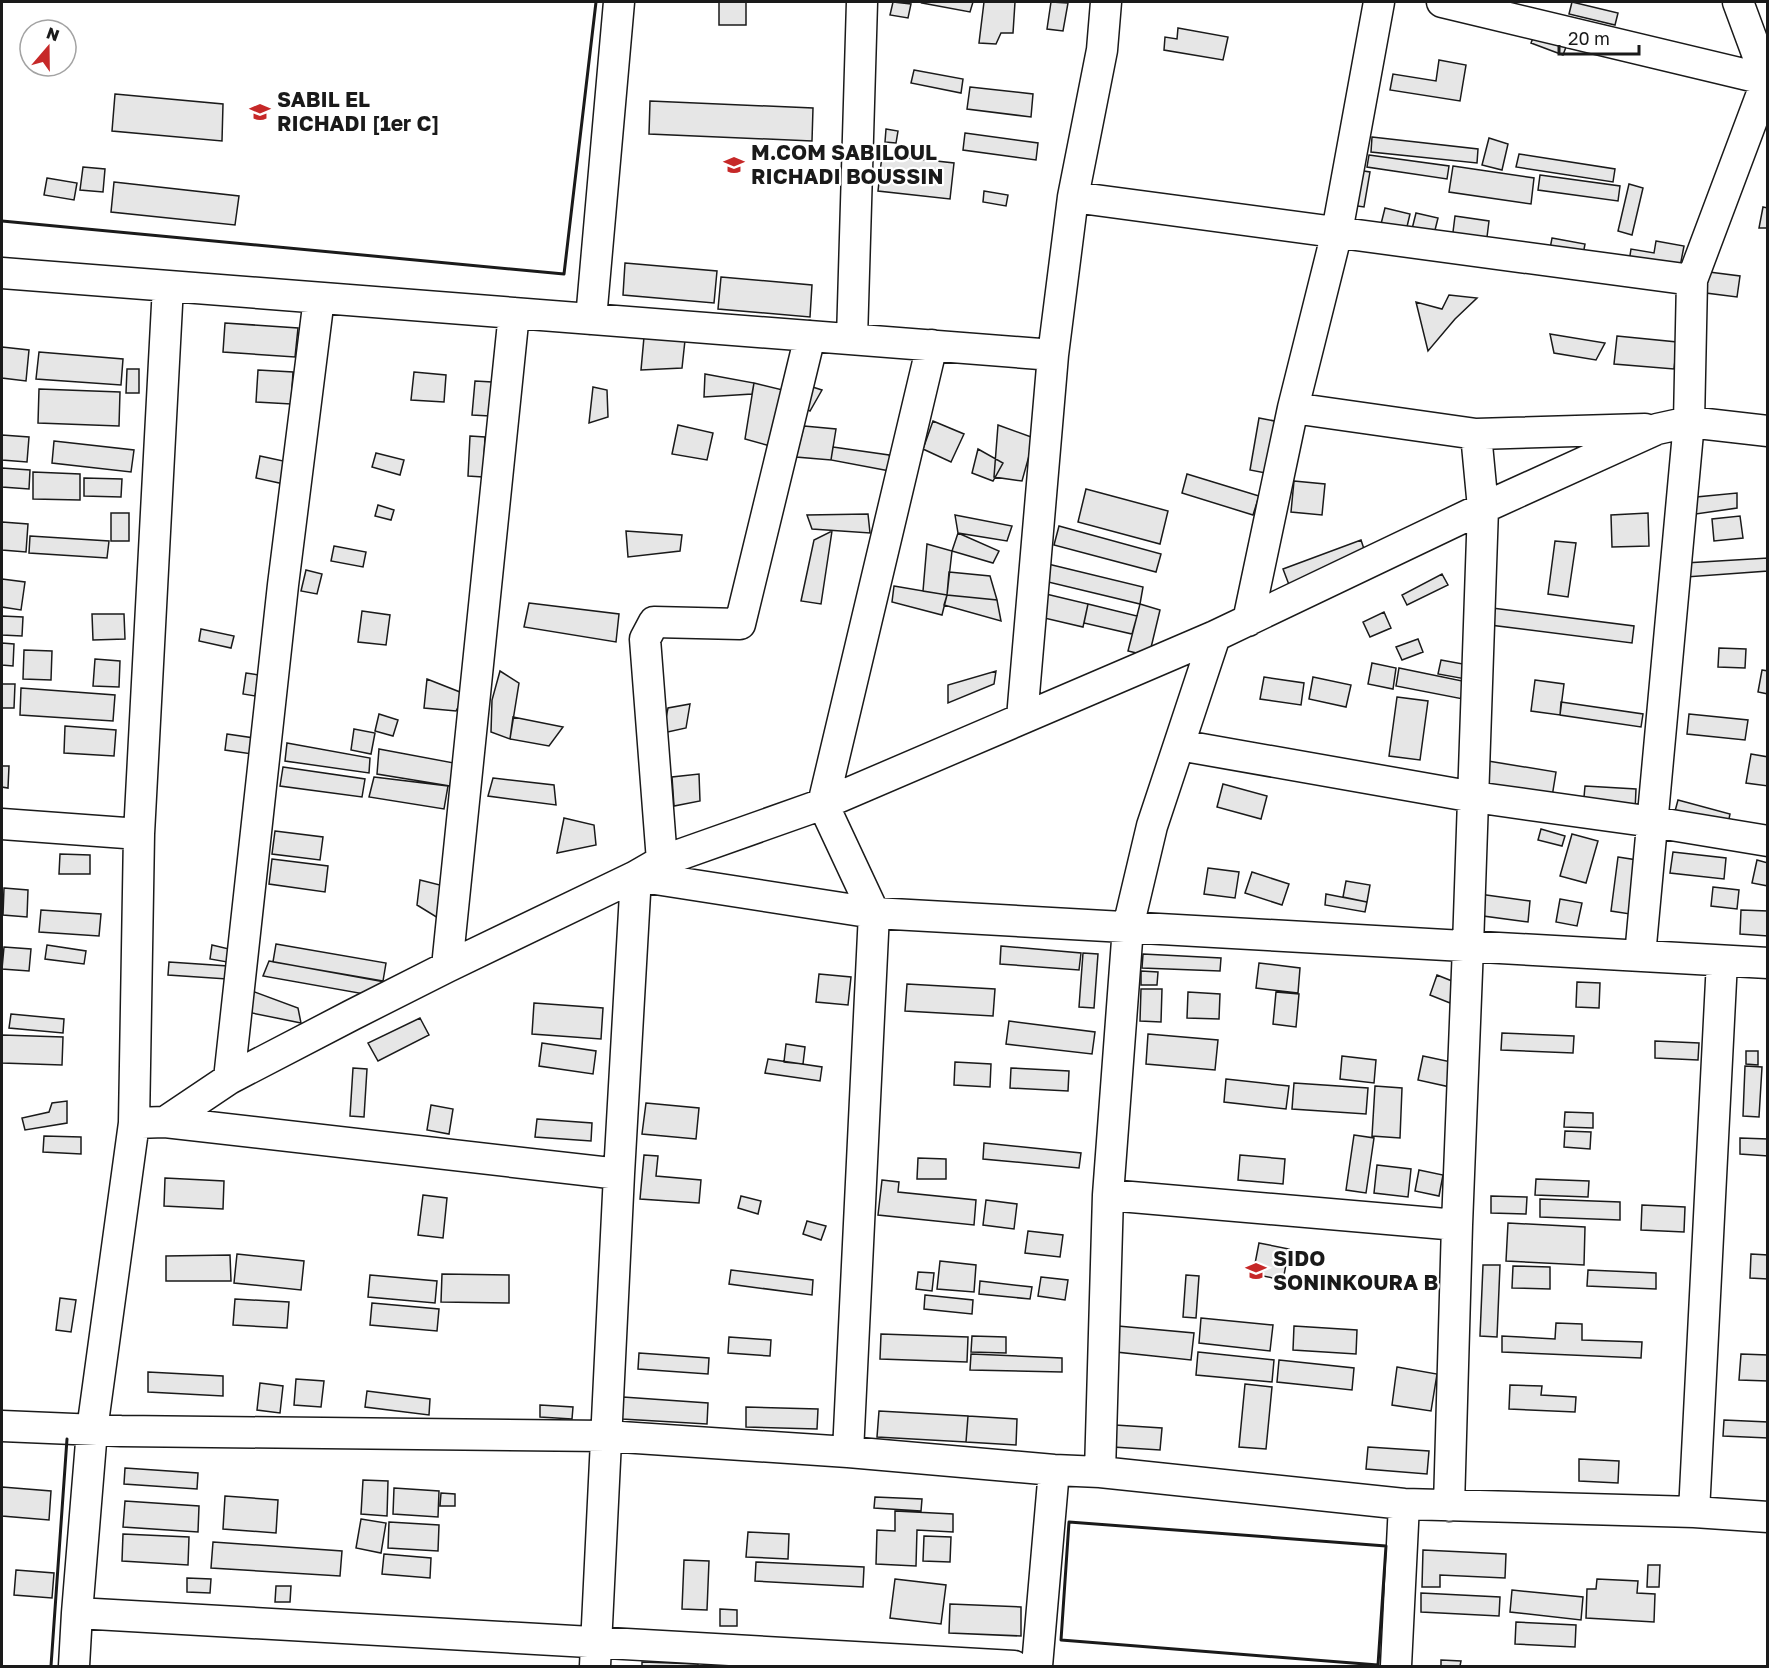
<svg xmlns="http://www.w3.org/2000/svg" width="1769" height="1668" viewBox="0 0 1769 1668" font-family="'Golos Text',sans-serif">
<rect width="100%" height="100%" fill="#fff"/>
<path fill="#e6e6e6" stroke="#1a1a1a" stroke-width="1.5" d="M719,2H746V25H719Z
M893,2L911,4L908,18L890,15Z
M923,2H973L970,12L922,3Z
M984,2H1015L1013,33H1001L996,44L979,43Z
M1051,2L1068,3L1063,31L1047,29Z
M1572,2L1618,13L1615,25L1569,14Z
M1178,28L1228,37L1223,60L1164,50L1165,37L1177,39Z
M1537,28L1569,39L1563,55L1531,43Z
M1439,60L1466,65L1460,101L1390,90L1393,74L1436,81Z
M914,70L963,79L961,93L911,83Z
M970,87L1033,94L1031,117L967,109Z
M115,94L223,104L222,141L112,131Z
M650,101L813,108L812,141L649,134Z
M886,129L898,131L896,143L885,142Z
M965,133L1038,143L1036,160L963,150Z
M1372,137L1478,149L1477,163L1371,152Z
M1489,138L1508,144L1502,170L1482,165Z
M1519,154L1615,169L1613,182L1516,167Z
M882,155L954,163L950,199L878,191Z
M1369,155L1449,166L1447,179L1367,167Z
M1453,166L1534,178L1531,204L1449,192Z
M83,167L105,169L103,192L80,190Z
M1357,170L1370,172L1364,207L1351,205Z
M1540,175L1620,186L1618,201L1538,190Z
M47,178L77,183L74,200L44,195Z
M114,182L239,196L235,225L111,212Z
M1629,184L1643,188L1632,235L1618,231Z
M984,191L1008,195L1006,206L983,202Z
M1763,207L1768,208V228H1759Z
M1385,208L1410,214L1405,235L1380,228Z
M1416,213L1438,218L1433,238L1411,233Z
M1455,216L1489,221L1486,245L1452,240Z
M1552,238L1585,244L1582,260L1549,254Z
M1656,241L1684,246L1679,272L1629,262L1631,249L1654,253Z
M625,263L717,271L714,303L623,295Z
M1709,272L1740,276L1737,297L1706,293Z
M721,277L812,285L810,317L718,309Z
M1449,295L1477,298L1455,319L1428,351L1416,302L1442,309Z
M225,323L298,328L295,357L223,352Z
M645,326L686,331L682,368L641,370Z
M1550,334L1605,343L1596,360L1554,353Z
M1617,336L1677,342L1674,369L1614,364Z
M2,347L29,350L26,381L2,378Z
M39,352L123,359L121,385L36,379Z
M127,369H139V393H126Z
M258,370L293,372L291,404L256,402Z
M414,372L446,375L444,402L411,400Z
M705,374L754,383L752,394L704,397Z
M475,381L492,382L490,416L472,415Z
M754,383L787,391L774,447L745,439Z
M803,384L822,390L810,411L800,406Z
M593,387L607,390L608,417L589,423Z
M39,389L120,392L119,426L38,423Z
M1259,418L1285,423L1276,475L1250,470Z
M933,421L964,434L951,462L923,449Z
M678,425L713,433L707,460L672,454Z
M998,425L1034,438L1022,481L994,477Z
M804,426L836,429L831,460L796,457Z
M2,435L29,437L27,462L2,460Z
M470,436L485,437L483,477L468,476Z
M54,441L134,450L131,472L52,463Z
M833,447L889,455L895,472L831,460Z
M978,449L1003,463L993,481L972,473Z
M376,453L404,460L400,475L372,467Z
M260,456L288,462L284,484L256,478Z
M2,468L30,470L29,489L2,487Z
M33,472L80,474V500L33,499Z
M1187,474L1259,496L1253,515L1182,493Z
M84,478L122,479L121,497L84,496Z
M1294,481L1325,484L1322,515L1291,512Z
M1086,489L1168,511L1160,544L1078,522Z
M1737,493V508L1689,515L1686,498Z
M378,505L394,510L391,520L375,516Z
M111,513H129V541H111Z
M1648,513L1649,546L1612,547L1611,515Z
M868,514L870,533L812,529L807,515Z
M955,515L1012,526L1007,541L958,533Z
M1740,516L1743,538L1714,541L1712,519Z
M2,522L28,524L26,552L2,550Z
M1059,526L1161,554L1156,572L1054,545Z
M626,531L682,535L680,551L628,557Z
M832,531L821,604L801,601L814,540Z
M958,533L999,551L993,563L952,551Z
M30,536L109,541L107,558L29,553Z
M1361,540L1368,561L1291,590L1283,569Z
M1555,541L1576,543L1568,597L1548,594Z
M927,544L952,551L947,595L923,591Z
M334,546L366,552L363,567L331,561Z
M1768,558V571L1686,577L1685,563Z
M1048,564L1143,587L1140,604L1044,581Z
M306,570L322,574L317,594L301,591Z
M949,572L990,576L997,600L947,595Z
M1442,574L1448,585L1407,605L1402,595Z
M2,579L25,582L21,610L2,607Z
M894,586L947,595L942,615L892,602Z
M1046,594L1088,604L1083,627L1040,617Z
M947,595L997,600L1001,621L944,605Z
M529,603L619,614L616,642L524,627Z
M1088,604L1137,616L1132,634L1084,623Z
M1140,604L1160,610L1149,656L1128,651Z
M1492,608L1634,626L1632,643L1490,625Z
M362,611L390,615L386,645L358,642Z
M1384,612L1391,628L1370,637L1363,622Z
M92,614H124L125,639L93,640Z
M2,616L23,617L22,636L2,635Z
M201,629L234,636L231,648L199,641Z
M1418,639L1423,652L1402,660L1396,647Z
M2,643L14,644L13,666L2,665Z
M1719,648L1746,649L1745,668L1718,667Z
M24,650L52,651L51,680L23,679Z
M95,659L120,661L119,687L93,686Z
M1441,660L1474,666L1471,680L1438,674Z
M1372,663L1396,668L1393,689L1368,684Z
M1399,668L1472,683L1468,700L1396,686Z
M1762,670L1768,671V694L1758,692Z
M500,671L519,683L510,739L491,732L492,700Z
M996,671L994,684L948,703V685Z
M246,673L259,675L255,696L243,694Z
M1264,677L1304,683L1301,705L1260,699Z
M1313,677L1351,685L1346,707L1309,699Z
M427,679L465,694L456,711L424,708Z
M1535,680L1564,684L1560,715L1531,711Z
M2,684H15L14,708H2Z
M21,688L115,695L113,721L20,715Z
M1397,697L1428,701L1420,760L1389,756Z
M1561,702L1643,714L1641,727L1560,715Z
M690,704L686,728L663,733L668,708Z
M379,714L398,720L393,736L375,731Z
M1689,714L1748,720L1745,740L1687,734Z
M513,717L563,727L549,746L510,739Z
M65,726L116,730L114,756L64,753Z
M354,729L375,733L371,754L351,750Z
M227,734L254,738L252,754L225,750Z
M287,743L370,758L369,773L285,761Z
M379,749L454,763L450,786L377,774Z
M1751,754L1768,757V786L1746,783Z
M1488,761L1556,772L1551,803L1483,793Z
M2,766H9L8,788L2,787Z
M283,767L365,779L362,797L280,786Z
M699,774L700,801L674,806L672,777Z
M374,777L448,786L444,809L369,797Z
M493,778L554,785L556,805L488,796Z
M1223,784L1267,796L1261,819L1217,807Z
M1585,786L1636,789L1635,811L1583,808Z
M1678,800L1730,814L1727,829L1674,815Z
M564,818L594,825L596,845L557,853Z
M1541,829L1565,836L1562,846L1538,840Z
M275,831L323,837L320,860L272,854Z
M1572,834L1598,841L1586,883L1560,876Z
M1673,852L1726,858L1724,879L1670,873Z
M60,854L90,855V874H59Z
M1618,857L1637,860L1630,914L1611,911Z
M272,859L328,866L325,892L269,884Z
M1757,860L1768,863V886L1752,883Z
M1208,868L1239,872L1235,898L1204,894Z
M1252,872L1289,884L1282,905L1245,893Z
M420,880L440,885L438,918L417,905Z
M1346,881L1370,885L1367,902L1343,897Z
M1713,887L1739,890L1737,909L1711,906Z
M4,888L28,890L27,917L3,915Z
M1326,894L1367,902L1365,912L1325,905Z
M1479,894L1530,901L1528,922L1476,915Z
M1560,899L1582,903L1577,926L1556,922Z
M41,910L101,914L99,936L39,932Z
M1741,910L1768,911V936L1740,934Z
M276,944L386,963L383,981L273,962Z
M47,945L86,951L84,964L45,959Z
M212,945L229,949L227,962L210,959Z
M1001,946L1081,953L1079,970L1000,964Z
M4,947L31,949L29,971L2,969Z
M1083,953L1098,954L1094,1008L1079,1007Z
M1143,954L1221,958L1220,971L1142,968Z
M269,961L385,982L381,997L263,976Z
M169,962L228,966L227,979L168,975Z
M1259,963L1300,968L1298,993L1256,988Z
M1141,971L1158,972L1157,985H1141Z
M819,974L851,977L848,1005L816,1002Z
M1437,975L1457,983L1450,1003L1430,995Z
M1577,982L1600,983L1599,1008L1576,1007Z
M907,984L995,989L993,1016L905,1011Z
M1141,989H1162L1161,1022L1140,1021Z
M252,991L298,1008L301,1023L252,1013Z
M1188,992L1220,994L1219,1019L1187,1018Z
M1276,992L1299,994L1296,1027L1273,1024Z
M534,1003L603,1008L601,1039L532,1034Z
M11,1014L64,1019L63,1033L9,1028Z
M420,1018L429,1035L378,1061L368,1043Z
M1009,1021L1095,1032L1092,1054L1006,1044Z
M1502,1033L1574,1036L1573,1053L1501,1050Z
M1148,1034L1218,1040L1215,1070L1146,1064Z
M2,1035L63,1037L62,1065L2,1063Z
M1655,1041L1699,1043L1698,1060L1655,1058Z
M542,1043L596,1051L593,1074L539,1066Z
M786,1044L805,1047L803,1064L784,1062Z
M1746,1051H1758V1065L1746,1064Z
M1342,1056L1376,1060L1374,1083L1340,1079Z
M1423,1056L1456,1063L1450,1087L1418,1080Z
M768,1059L822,1067L820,1081L765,1073Z
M955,1062L991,1064L990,1087L954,1085Z
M1745,1066L1762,1067L1759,1117L1743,1116Z
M353,1068L367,1069L364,1117L350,1116Z
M1011,1068L1069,1071L1068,1091L1010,1088Z
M1226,1079L1289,1086L1286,1109L1224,1102Z
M1294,1083L1368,1088L1366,1114L1292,1109Z
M1375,1086L1402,1088L1400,1138L1372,1136Z
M67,1101V1123L25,1130L22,1118L49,1112L52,1103Z
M646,1103L699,1108L696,1139L642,1134Z
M431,1105L453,1109L449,1134L427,1130Z
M1565,1112L1593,1113V1128L1564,1127Z
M537,1119L592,1123L591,1141L535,1137Z
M1565,1131L1591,1132L1590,1149L1564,1147Z
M1354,1135L1374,1138L1366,1193L1346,1190Z
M44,1136L81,1137V1154L43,1152Z
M1740,1138L1768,1139V1156L1740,1154Z
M984,1143L1081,1153L1079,1168L983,1159Z
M644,1155L658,1156L656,1176L701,1180L699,1203L640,1199Z
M1240,1155L1285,1159L1283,1184L1238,1180Z
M918,1158L946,1159V1179H917Z
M1377,1165L1411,1169L1408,1197L1374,1193Z
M1419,1170L1443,1175L1439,1196L1415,1191Z
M165,1178L224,1181L223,1209L164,1206Z
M1536,1179L1589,1181L1588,1197L1535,1195Z
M882,1180L899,1182L898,1192L976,1200L974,1225L878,1215Z
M423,1195L447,1198L443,1238L418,1235Z
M741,1196L761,1201L758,1214L738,1208Z
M1491,1196L1527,1197L1526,1214L1491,1213Z
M1540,1199L1620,1202V1220L1540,1217Z
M986,1200L1017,1204L1014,1229L983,1225Z
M1642,1205L1685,1207L1684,1232L1641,1230Z
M807,1221L826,1226L821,1240L803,1234Z
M1508,1223L1585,1227L1584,1265L1506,1261Z
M1028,1231L1063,1235L1060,1257L1025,1253Z
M1259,1243L1289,1249L1283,1280L1253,1274Z
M237,1254L304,1261L301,1290L234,1283Z
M1751,1254L1768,1255V1279L1750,1278Z
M230,1255L231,1281H166V1256Z
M940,1261L976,1265L974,1292L937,1289Z
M1483,1265H1500L1497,1337L1480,1336Z
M1513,1266L1550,1267V1289L1512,1288Z
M731,1270L813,1280L812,1295L729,1284Z
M1588,1270L1656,1273V1289L1587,1286Z
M918,1272L934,1273L932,1291L916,1289Z
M442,1274L509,1275V1303L441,1302Z
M370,1275L437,1281L435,1303L368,1297Z
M1186,1275L1199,1276L1196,1318L1183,1317Z
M1041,1277L1068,1280L1065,1300L1038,1296Z
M980,1281L1032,1287L1030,1299L979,1294Z
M925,1295L973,1300L972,1314L924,1309Z
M60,1298L76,1300L71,1332L56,1330Z
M235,1299L289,1302L287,1328L233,1325Z
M372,1303L439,1309L437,1331L370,1325Z
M1201,1318L1273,1325L1270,1351L1199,1343Z
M1556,1323L1582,1324V1340L1642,1342L1641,1358L1502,1352V1336L1555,1339Z
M1118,1326L1194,1333L1191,1360L1116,1352Z
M1294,1326L1357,1330L1356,1354L1293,1350Z
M881,1334L968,1337L967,1362L880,1359Z
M972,1336L1006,1337V1353L971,1352Z
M729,1337L771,1340L770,1356L728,1353Z
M1198,1352L1274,1360L1272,1382L1196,1375Z
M639,1353L709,1358L708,1374L638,1369Z
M971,1354L1062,1358V1372L970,1370Z
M1741,1354L1768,1355V1381L1739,1380Z
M1279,1360L1354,1368L1352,1390L1277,1382Z
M1397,1367L1437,1374L1431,1411L1392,1405Z
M148,1372L223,1376V1396L148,1392Z
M296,1379L324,1381L321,1407L294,1405Z
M260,1383L283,1386L280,1413L257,1410Z
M1245,1384L1272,1387L1266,1449L1239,1447Z
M1510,1385L1542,1386L1541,1395L1576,1397L1575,1412L1509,1409Z
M367,1391L430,1399L429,1415L365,1407Z
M623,1397L708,1403L707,1424L622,1419Z
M540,1405L573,1407L572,1419L540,1417Z
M746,1407L818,1409L817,1429L746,1427Z
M879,1411L968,1416L966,1442L877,1437Z
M968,1416L1017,1419L1016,1445L966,1442Z
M1724,1420L1768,1422V1438L1723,1436Z
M1115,1425L1162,1428L1160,1450L1113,1447Z
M1368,1447L1429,1451L1427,1474L1366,1469Z
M1579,1459L1619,1461L1618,1483L1579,1481Z
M125,1468L198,1473L197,1489L124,1484Z
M363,1480L388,1481L387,1516L361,1514Z
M2,1487L51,1491L49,1520L2,1516Z
M394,1488L439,1491L438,1517L393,1514Z
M441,1493L455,1494V1506H440Z
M225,1496L278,1500L276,1533L223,1529Z
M875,1497L922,1499L921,1511L874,1508Z
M125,1501L199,1506L198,1532L123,1527Z
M895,1511L953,1514V1532L917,1530L916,1566L876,1564L877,1530L895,1531Z
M361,1519L386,1523L381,1553L356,1548Z
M389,1522L439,1525L438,1551L388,1548Z
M748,1532L789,1534L788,1559L746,1557Z
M123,1534L189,1537L188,1565L122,1561Z
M924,1536L951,1537L950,1562L923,1561Z
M213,1542L342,1551L340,1576L211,1568Z
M1423,1550L1506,1554L1505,1578L1440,1575V1587H1422Z
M384,1554L431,1558L430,1578L382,1574Z
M684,1560L709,1561L707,1610L682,1609Z
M756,1562L864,1567L863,1587L755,1581Z
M1648,1565H1660L1659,1587H1647Z
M16,1570L54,1573L52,1598L14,1595Z
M187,1578L211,1579L210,1593L187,1592Z
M895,1579L946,1585L941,1624L890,1618Z
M1597,1579L1638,1581L1637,1593L1655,1594L1654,1622L1586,1618L1587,1589H1596Z
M276,1586H291L290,1602H275Z
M1512,1590L1583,1597L1581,1620L1510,1612Z
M1421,1593L1500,1597L1499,1616L1421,1612Z
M950,1604L1021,1607V1636L949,1633Z
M720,1609L737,1610V1626H720Z
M1516,1622L1576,1625L1575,1647L1515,1644Z
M1441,1660L1461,1661L1460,1666H1441Z
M642,1662L698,1664V1666H642Z"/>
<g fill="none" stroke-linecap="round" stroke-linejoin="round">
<g stroke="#1a1a1a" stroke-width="33">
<path id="minor" d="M1442,2L1768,80
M1738,2L1768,83
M1073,197L1692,280
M2,273L1053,355
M591,319L619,2
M852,339L862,2
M1293,408L1476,434L1645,429
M1248,621L1293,408L1337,232L1379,2
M1022,718L1053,355L1073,197L1102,50L1106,2
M1179,745L1474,797L1653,822L1768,841
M2,824L139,834
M662,861L645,639L654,622L740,624L810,336
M1640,956L1689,422L1692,280L1767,80
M447,967L514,313
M229,1079L283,585L319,298
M165,1122L619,1174
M134,1123L165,1122L229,1079L352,1015L447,967L636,876L662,861L823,804L1215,636L1483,508L1657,429L1689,422L1768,431
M1108,1195L1457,1225
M2,1426L121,1431L606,1436L848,1452L1054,1470L1100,1472L1404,1504L1694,1512L1768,1517
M848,1452L874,913L823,804L932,345
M1100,1472L1108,1195L1128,927L1152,826L1215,636
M1449,1506L1457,1225L1468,946L1483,508L1476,434
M1694,1512L1722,961
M77,1613L1014,1666
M74,1666L77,1613L92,1430L134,1123L139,834L168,286
M595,1666L619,1174L636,876L874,913L1768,963
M1037,1666L1054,1470
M1396,1666L1404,1504"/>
</g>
<use href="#minor" stroke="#fff" stroke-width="30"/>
<path stroke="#1a1a1a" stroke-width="3" d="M2,221L564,274L596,2
M1069,1522L1386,1546L1378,1665L1061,1640Z
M51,1666L67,1439"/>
</g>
<defs>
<g id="school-bare" transform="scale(1.62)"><path d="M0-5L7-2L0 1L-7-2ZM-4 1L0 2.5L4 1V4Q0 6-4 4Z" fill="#c62828" stroke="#fff" stroke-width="2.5" paint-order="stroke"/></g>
</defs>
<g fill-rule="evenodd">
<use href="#school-bare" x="260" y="112"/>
<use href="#school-bare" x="734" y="165"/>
<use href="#school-bare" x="1256" y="1271"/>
</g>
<g text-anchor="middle" stroke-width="4.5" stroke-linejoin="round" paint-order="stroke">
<g font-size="21" font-weight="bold" fill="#1a1a1a" stroke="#fff" text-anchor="start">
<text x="277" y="107">SABIL EL<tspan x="277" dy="24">RICHADI [1er C]</tspan></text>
<text x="751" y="160">M.COM SABILOUL<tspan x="751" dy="24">RICHADI BOUSSIN</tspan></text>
<text x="1273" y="1266">SIDO<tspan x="1273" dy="24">SONINKOURA B</tspan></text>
</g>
</g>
<rect width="1769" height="1668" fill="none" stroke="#1a1a1a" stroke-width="6"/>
<g transform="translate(48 48) rotate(20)"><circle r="28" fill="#ffffff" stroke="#a3a3a3" stroke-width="1.5"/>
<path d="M0-4.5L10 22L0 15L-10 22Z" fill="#c62828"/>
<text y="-9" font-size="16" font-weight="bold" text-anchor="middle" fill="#1a1a1a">N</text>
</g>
<path d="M1559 45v9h80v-9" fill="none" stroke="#1a1a1a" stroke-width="3"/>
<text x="1568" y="45" font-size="18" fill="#1a1a1a" stroke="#ffffff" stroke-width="4.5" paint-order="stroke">20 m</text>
</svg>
